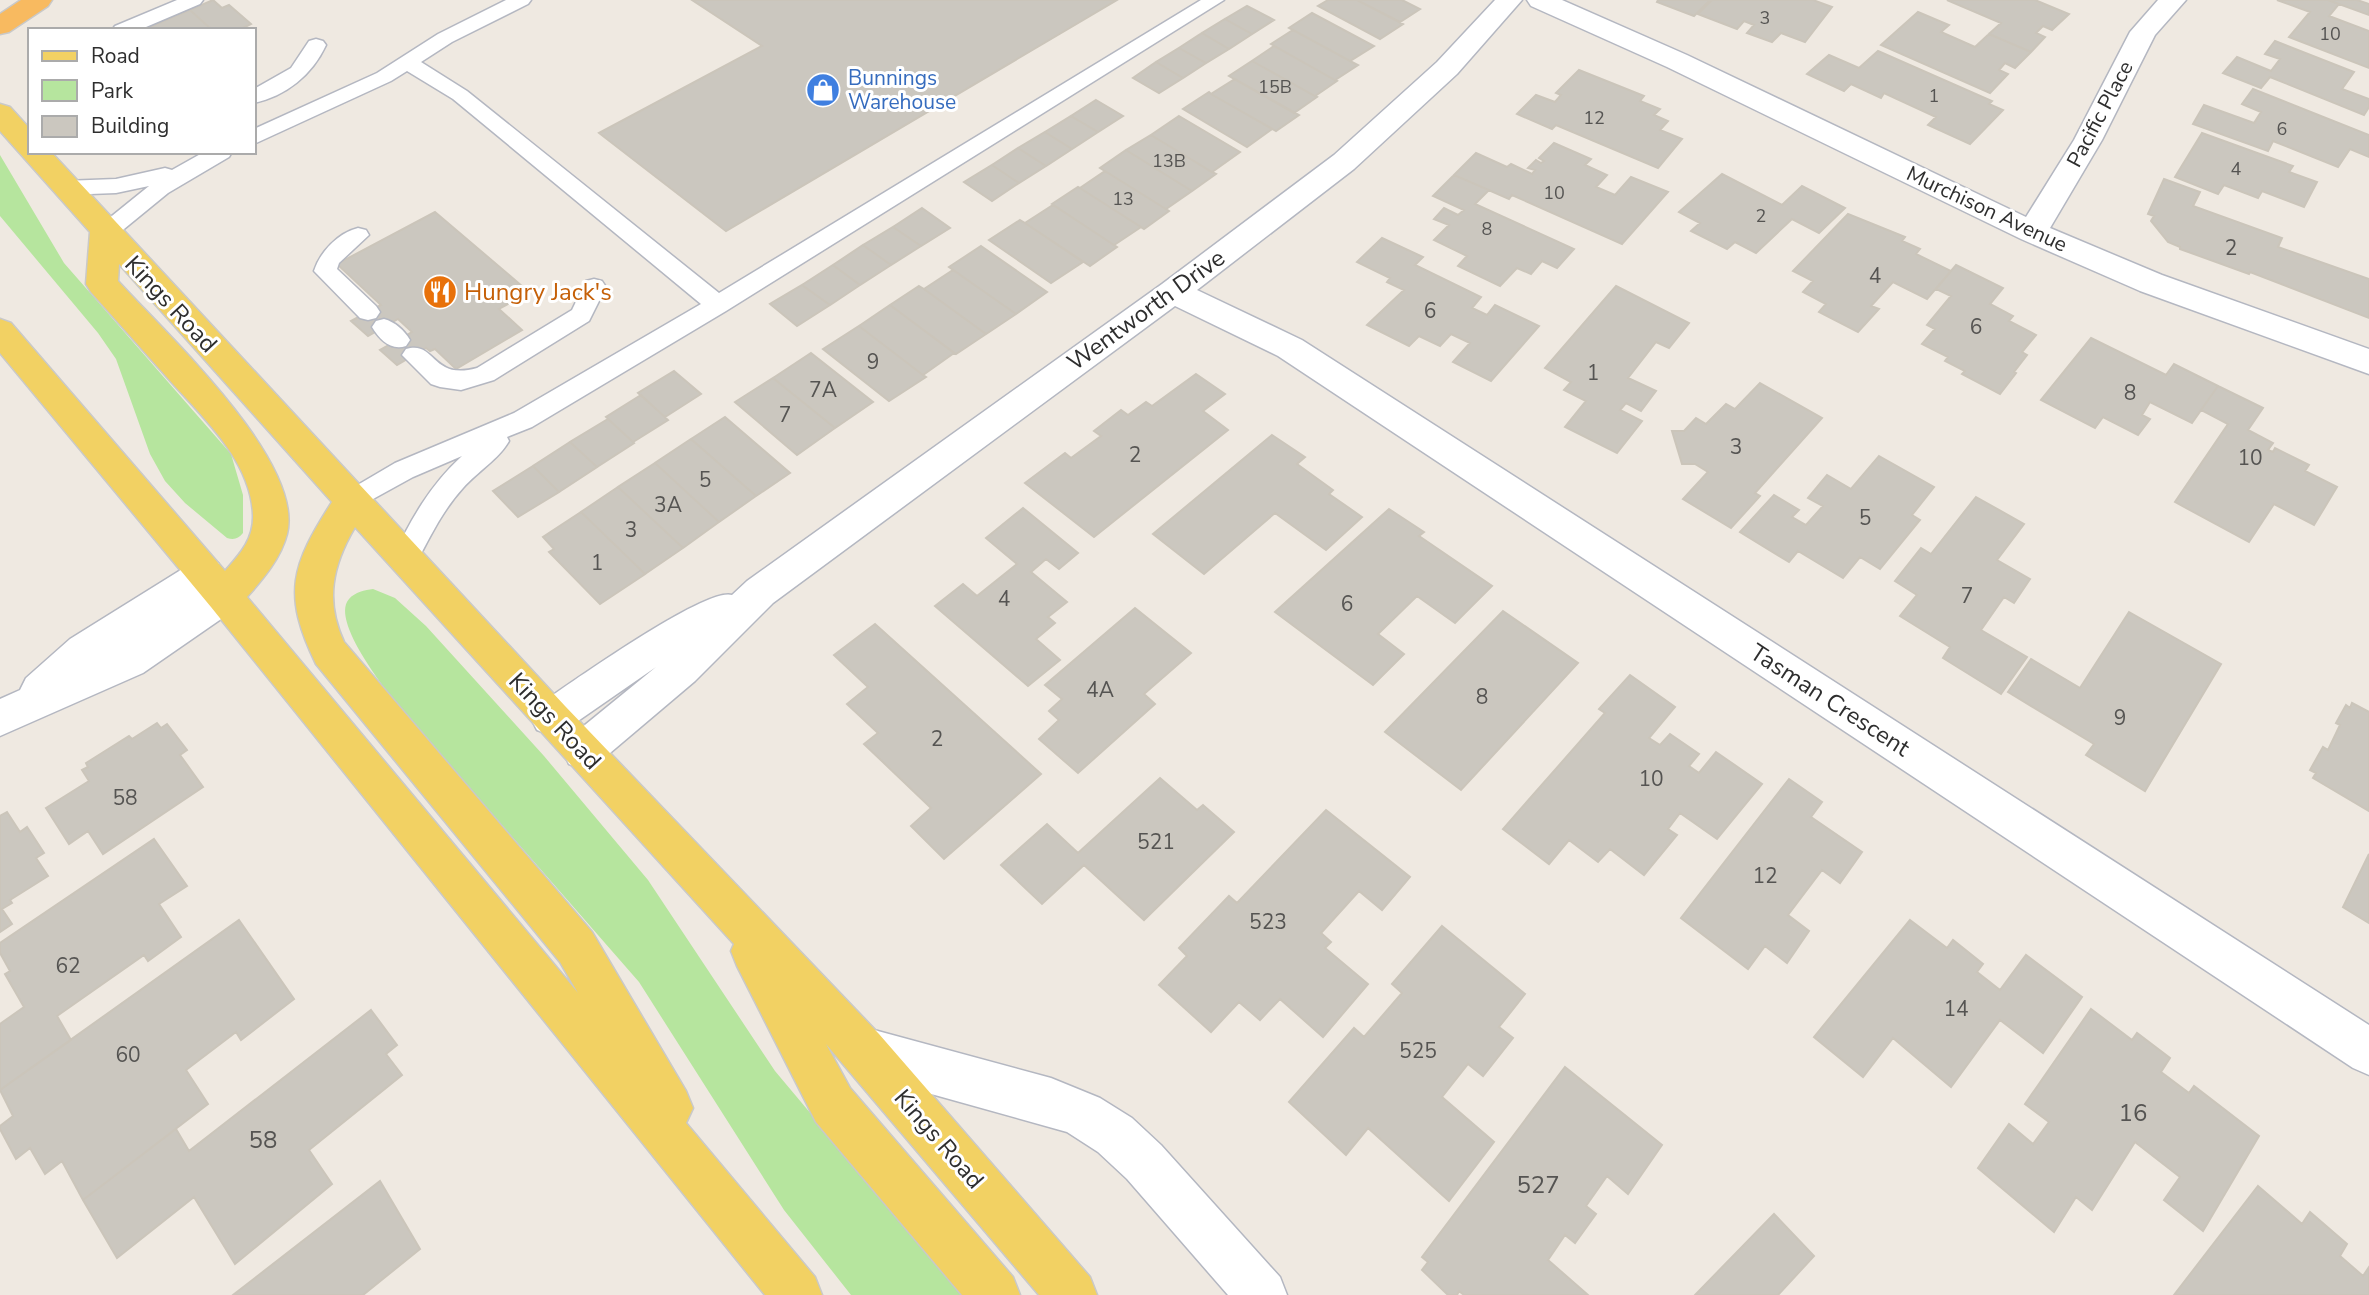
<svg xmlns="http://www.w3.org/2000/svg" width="2369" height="1295" viewBox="0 0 2369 1295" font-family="'Nunito Sans',sans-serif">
<rect width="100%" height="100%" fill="#efe9e1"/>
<path fill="#b6e59e" d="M0,155L64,263L231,454L243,495V533C238,539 234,540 227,538L185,503L165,481L150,454L116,359L98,333L0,216Z
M373,589L395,598L426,626L544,756L648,880L775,1071L963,1295H851L784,1210L639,982L399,707C385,689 330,620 349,599C355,592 365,590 373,589Z"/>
<path fill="#cbc7bf" stroke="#cbc5ba" stroke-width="2" d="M213,0L222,8L229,5L251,24L239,30H212L190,10Z
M692,0H1117L726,231L599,133L762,46Z
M1328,0H1357L1403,24L1380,39L1318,6Z
M1357,0H1402L1420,9L1400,22Z
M1658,0H1710L1694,16L1657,2Z
M1712,0H1813L1832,7L1805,42L1781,33L1772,42L1747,33L1754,25L1744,21L1737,29L1698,14Z
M1947,0H2035L2069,14L2052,30L2043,26L2036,33L2045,37L2031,52L1989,34L2001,23Z
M2277,0H2328L2339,4L2329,16L2369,31V68L2289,37L2310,12Z
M2328,0H2357L2369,4V15Z
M1247,6L1274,20L1252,34L1225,19Z
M190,10L212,30H147V28Z
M1918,12L1949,25L1941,32L1975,47L1989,34L2031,52L2015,68L2005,63L1999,70L2008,74L1990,93L1881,45Z
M1312,13L1374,46L1350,61L1289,28Z
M1225,19L1252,34L1229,49L1202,33Z
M1293,30L1350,61L1358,65L1335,80L1271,44Z
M1202,33L1229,49L1206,63L1179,48Z
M2275,41L2354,72L2342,89L2369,99V107L2364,115L2270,77L2261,88L2223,73L2237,57L2271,71L2280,59L2265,54Z
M1274,46L1335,80L1337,81L1315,96L1252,61Z
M1179,48L1206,63L1183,78L1156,62Z
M1878,51L1992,101L1989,104L2003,110L1970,144L1928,125L1936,117L1884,93L1881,98L1851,84L1844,91L1807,74L1829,55L1859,68Z
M1252,61L1315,96L1317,97L1294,113L1229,76Z
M1156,62L1183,78L1159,93L1133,78Z
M1579,70L1644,96L1640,101L1660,109L1654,115L1668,121L1660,130L1682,139L1658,168L1556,125L1552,129L1517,114L1536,95L1555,102L1561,95L1556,93Z
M1235,79L1292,111L1299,115L1276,131L1211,94Z
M2253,89L2369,135V157L2350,149L2338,167L2273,141L2268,151L2193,124L2204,105L2254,123L2261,112L2242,104Z
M1209,92L1211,94L1272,129L1247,147L1183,109Z
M1096,100L1123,116L1098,132L1071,116Z
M1071,116L1098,132L1072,149L1045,132Z
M1179,116L1240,152L1212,172L1151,135Z
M1045,132L1072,149L1046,166L1018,148Z
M2202,133L2293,166L2289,172L2317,182L2304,207L2262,191L2258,198L2224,185L2218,194L2175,177Z
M1151,135L1212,172L1216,174L1192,191L1126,150Z
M1554,143L1591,159L1585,165L1607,175L1596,187L1615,195L1631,177L1668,192L1622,244L1512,195L1509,199L1454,175L1476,153L1507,167L1511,164L1532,174L1535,170L1528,168L1536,160L1541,163L1544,161L1539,158Z
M1018,148L1046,166L1019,183L992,165Z
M1126,150L1192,191L1166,209L1100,168Z
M992,165L1019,183L992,201L964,182Z
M1105,171L1166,209L1169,211L1144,229L1080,188Z
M1722,174L1782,205L1802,186L1845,208L1819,233L1792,219L1756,253L1735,242L1727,249L1691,231L1700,223L1679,212Z
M1454,175L1489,190L1475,204L1574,249L1557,268L1542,261L1531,274L1517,268L1500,286L1458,266L1467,256L1434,240L1449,225L1434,219L1444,208L1458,215L1464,210L1433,196Z
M2164,179L2200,192L2193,206L2282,238L2278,247L2369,279V318L2250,272L2249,274L2180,249V247L2168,242L2151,221L2154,216L2148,214Z
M1078,187L1080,188L1141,227L1114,245L1052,204Z
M1053,205L1114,245L1117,247L1090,266L1025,223Z
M922,208L950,228L921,246L893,227Z
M435,212L522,286L502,298L508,304L499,309L522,330L456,369L435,349L430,351L426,348L397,365L380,350L412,332L398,319L368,336L351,321L381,305L337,264Z
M1848,214L1905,237L1902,241L1920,249L1916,254L1951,271L1927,299L1893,282L1871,306L1879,309L1858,332L1819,312L1826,304L1803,292L1813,281L1793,271Z
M1020,220L1025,223L1083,262L1051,283L989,240Z
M893,227L921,246L891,265L863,245Z
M1382,238L1423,257L1415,265L1481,297L1472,308L1487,315L1495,305L1539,326L1491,381L1453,362L1470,343L1451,334L1440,346L1419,336L1409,346L1367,325L1404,290L1387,282L1390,278L1357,262Z
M863,245L891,265L860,285L833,265Z
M981,246L1047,292L1016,314L949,267Z
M833,265L860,285L830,305L802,285Z
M1956,265L2003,288L1990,304L2013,316L2009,321L2036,335L2022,352L2027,355L2014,372L2016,373L2000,394L1962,374L1965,371L1945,361L1948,357L1922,344L1935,329L1927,325L1951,296L1936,289Z
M953,270L1016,314L986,334L924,289Z
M802,285L830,305L797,326L770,304Z
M919,286L924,289L986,334L956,354L890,305Z
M1616,286L1689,323L1669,348L1656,342L1628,378L1656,391L1641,411L1626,403L1620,410L1642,421L1617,453L1565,427L1586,401L1564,390L1571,382L1545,368Z
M890,305L954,353L923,375L859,326Z
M859,326L923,375L926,377L889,401L823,349Z
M2091,338L2166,375L2174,364L2218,386L2192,423L2150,402L2142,415L2150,419L2138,435L2103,417L2095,428L2041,400Z
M811,353L873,402L835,428L773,378Z
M674,371L701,394L665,417L638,393Z
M1196,374L1225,394L1203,411L1228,430L1094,537L1025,483L1065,453L1071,458L1101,436L1094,431L1121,410L1128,415L1146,402L1152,406Z
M773,378L835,428L797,455L735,402Z
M1760,383L1822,418L1755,493L1760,496L1731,528L1683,499L1708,472L1695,464H1682L1672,431H1684L1696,418L1706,424L1726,404L1735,409Z
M2218,386L2263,408L2248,430L2273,443L2268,450L2273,452L2275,448L2309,465L2305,471L2337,487L2314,525L2274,504L2249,542L2175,502L2228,424L2201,410Z
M641,395L668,420L633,442L606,417Z
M725,417L790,473L756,496L691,439Z
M608,419L634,443L597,467L570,442Z
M1272,435L1305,457L1297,464L1333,490L1329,494L1362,517L1326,550L1275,513L1204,574L1153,534Z
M691,439L756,496L719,522L655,463Z
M570,442L597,467L559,492L533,466Z
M1879,456L1934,487L1912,515L1920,520L1880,569L1860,557L1843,578L1798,551L1789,562L1740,532L1774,495L1799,510L1792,517L1806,525L1823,506L1808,498L1827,475L1851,489Z
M655,463L719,522L683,548L618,487Z
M533,466L559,492L518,517L493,491Z
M618,487L683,548L645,574L581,512Z
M1976,497L2024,524L1997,560L2030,579L2014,603L2004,597L1981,630L2027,657L2001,694L1943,658L1950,647L1900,616L1917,595L1895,581L1921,548L1931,554Z
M1023,508L1078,553L1059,569L1046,559L1031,572L1067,602L1048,617L1055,623L1036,639L1060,660L1028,686L935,606L963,584L977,596L1017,564L986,538Z
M1389,509L1424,532L1419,536L1492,586L1455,623L1417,596L1378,634L1404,654L1373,685L1275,612Z
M581,512L645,574L600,604L549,552L554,549L543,537Z
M1135,608L1191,653L1144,694L1155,704L1078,773L1039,739L1059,720L1049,711L1062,699L1045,685Z
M1503,611L1578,663L1461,790L1385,732Z
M2129,612L2221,664L2145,791L2086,755L2094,744L2008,692L2031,659L2080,688Z
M875,624L1041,774L944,859L911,826L931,808L864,744L878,733L847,704L868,687L834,655Z
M1630,675L1675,707L1649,738L1660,745L1670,734L1699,754L1689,766L1699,773L1716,752L1762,784L1717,839L1680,813L1668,829L1677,835L1644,875L1610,849L1598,862L1569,840L1549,864L1503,829L1605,713L1599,709Z
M2352,703L2369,712V811L2313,778L2316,773L2310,770L2323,747L2328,750L2340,725L2336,723L2346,705L2350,708Z
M157,723L161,728L167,724L187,750L180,755L203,787L103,854L88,831L69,844L46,808L89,781L82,770L88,767L86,763L129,736L132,739Z
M1160,778L1197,810L1203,805L1234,832L1144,920L1084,865L1042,904L1001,865L1047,824L1078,853Z
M1789,779L1822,802L1811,817L1862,852L1840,883L1822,870L1788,915L1809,931L1787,963L1765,946L1748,969L1681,918Z
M1326,810L1410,877L1382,910L1359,891L1321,933L1331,942L1325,948L1368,984L1323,1037L1280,999L1260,1020L1239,1002L1211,1032L1159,985L1187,956L1179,948L1229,896L1237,903Z
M7,812L20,832L27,827L44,853L36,858L48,876L10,900L12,903L2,909L12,924L0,932V816Z
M154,839L187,886L159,904L181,937L148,961L144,955L57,1016L71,1040L0,1090V1024L24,1007L5,974L10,971L0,953V943Z
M2369,854V923L2343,907Z
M239,920L294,999L241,1040L236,1032L186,1070L208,1104L83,1200L62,1161L45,1174L30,1148L16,1159L0,1129V1126L13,1116L0,1090Z
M1910,920L1947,948L1953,940L1983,964L1977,972L2000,990L2026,955L2082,997L2043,1053L2000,1020L1951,1087L1893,1038L1863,1077L1814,1037Z
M1442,926L1525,994L1499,1027L1513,1038L1483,1076L1468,1064L1442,1097L1494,1142L1449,1201L1368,1128L1346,1155L1289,1102L1354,1028L1364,1037L1402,993L1392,984Z
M2091,1009L2132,1040L2137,1033L2170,1058L2161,1072L2189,1093L2194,1086L2259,1136L2203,1231L2164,1200L2180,1177L2135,1142L2092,1210L2076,1197L2054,1232L1978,1168L2009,1124L2033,1144L2049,1122L2025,1104Z
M371,1010L397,1045L386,1054L402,1075L309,1150L332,1184L235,1264L194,1197L117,1258L83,1200L176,1129L189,1151Z
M1565,1067L1662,1145L1628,1194L1607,1176L1586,1206L1596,1214L1575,1243L1565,1235L1548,1260L1588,1295H1464L1459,1291L1457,1295H1448L1422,1270L1428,1262L1422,1257Z
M380,1181L420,1249L363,1295H233Z
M2258,1186L2302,1224L2310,1212L2347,1244L2340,1256L2363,1276L2369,1267V1295H2174Z
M1774,1214L1814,1256L1778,1295H1695Z"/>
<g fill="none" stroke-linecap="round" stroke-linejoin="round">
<g stroke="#b4b7c1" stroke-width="3">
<path id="service" d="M177,0H203L200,4L139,30H112L115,26Z
M506,0H531L528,4L452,42L421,62L467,91L719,293L1201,0H1224L726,311L532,427L507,437L509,441C499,459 477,472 463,488C442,511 429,539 414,567L405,570L396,567L392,559C410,521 430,485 462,456L413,477L353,510L344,507L340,500L344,493L395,463L514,413L701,304L453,99L407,71L391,81L254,144V129L377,73L438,34Z
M316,39L323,41L326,45C312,75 286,96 254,103V89L291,68L309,41Z
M204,152H232L229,157L168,193L113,238L105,240L97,238L94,233L97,228L149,186L116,193L64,195L56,193L53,188L56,183L64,181L116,179L165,168L172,170Z
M358,228L366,230L369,235L339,263L337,269L376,306L380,312L376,318L368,320L360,318L314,271C320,252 338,233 358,228Z
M594,279L602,281L606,287L589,321L494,380L461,390L440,387L431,384L402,355L406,349C436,340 431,381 477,368L572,310L586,281Z
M384,319C395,322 404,330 410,340L406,346C391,351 380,340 372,327L376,321Z"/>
</g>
<g stroke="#b4b7c1" stroke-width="3">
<path id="minor" d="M1495,0H1522L1457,74L1354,169L1197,290L1302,340L2369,1025V1075L2353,1068L1278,356L1175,306L773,603L695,681L597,764L583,769L569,764L563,751L569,738L656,667L565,730L551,735L537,730L531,718L537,706C565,687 706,586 732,595L747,581L1162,284L1334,155L1437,62Z
M1527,0H1562L1687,55L2026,217L2074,140L2130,32L2158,0H2186L2155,35L2102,140L2050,228L2162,275L2369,349V374L2140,291L2021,239L1667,67L1531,6Z
M205,559L218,563L224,574L219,582L224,581L237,585L243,596L237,607L224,617L143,673L0,736V699L20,690L26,678L70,639L192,563Z
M863,1027L1051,1078L1100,1098L1132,1118L1161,1145L1280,1277L1287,1295H1228L1127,1179L1098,1152L1067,1132L917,1090L847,1066L840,1050L847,1034Z"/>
</g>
<g stroke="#c9c9c9" stroke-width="3">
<path id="primary" d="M0,104L10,107L30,129V152H51L565,706L879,1034L1090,1277L1097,1295H1039L826,1044L850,1088L1013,1277L1020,1295H962L816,1122L737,966L731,951L734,944L355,527C332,566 325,601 344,642L592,932L686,1091L693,1108L686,1123L815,1277L822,1295H765L211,607L0,353V319L11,323L225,571C240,554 254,539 253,515C251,459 200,415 166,376C141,348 116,320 91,292L86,284L90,232L0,131ZM119,264L332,502C291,566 282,594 316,664L560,962L578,993L247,597C263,579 281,558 287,534C305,461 165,333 118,281Z"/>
</g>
<g stroke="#c9c9c9" stroke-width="3">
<path id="trunk" d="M21,0H52L48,6L9,32L0,34V14Z"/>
</g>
<use href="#service" fill="#fff" fill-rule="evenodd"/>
<use href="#minor" fill="#fff" fill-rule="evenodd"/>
<use href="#primary" fill="#f2d163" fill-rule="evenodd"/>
<use href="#trunk" fill="#f8ba60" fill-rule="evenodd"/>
</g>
<defs>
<g id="shop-disc" transform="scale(1.75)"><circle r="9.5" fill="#3f7fe0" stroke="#fff"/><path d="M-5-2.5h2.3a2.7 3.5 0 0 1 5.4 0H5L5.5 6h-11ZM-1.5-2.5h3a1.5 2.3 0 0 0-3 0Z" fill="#fff"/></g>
<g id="restaurant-disc" transform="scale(1.75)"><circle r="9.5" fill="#e8710a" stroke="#fff"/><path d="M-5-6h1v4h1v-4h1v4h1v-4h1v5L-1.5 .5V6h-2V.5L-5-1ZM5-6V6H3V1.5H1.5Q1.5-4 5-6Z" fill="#fff"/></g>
</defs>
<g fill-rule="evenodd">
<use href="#shop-disc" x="823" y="90"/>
<use href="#restaurant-disc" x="440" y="292"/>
</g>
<g text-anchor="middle" stroke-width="6" stroke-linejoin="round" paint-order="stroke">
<g font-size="18" fill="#555452">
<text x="1765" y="24">3</text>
<text x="2330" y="40">10</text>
<text x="1275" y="93">15B</text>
<text x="1934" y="102">1</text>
<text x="1594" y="124">12</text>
<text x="2282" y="135">6</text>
<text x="1169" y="167">13B</text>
<text x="2236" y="175">4</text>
<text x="1554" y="199">10</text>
<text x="1123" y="205">13</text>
<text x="1761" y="222">2</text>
<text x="1487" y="235">8</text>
</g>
<g font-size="21" fill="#366cbe" stroke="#fff" text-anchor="start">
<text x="848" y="85">Bunnings<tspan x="848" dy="24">Warehouse</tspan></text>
</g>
<g font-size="21" fill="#2e2e2e" stroke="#fff">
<text transform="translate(2100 114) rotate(-62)" y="7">Pacific Place</text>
<text transform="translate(1987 209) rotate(25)" y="7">Murchison Avenue</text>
</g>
<g font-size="21" fill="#555452">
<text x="2231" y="255">2</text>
<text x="1875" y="283">4</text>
<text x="1430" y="318">6</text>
<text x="1976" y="334">6</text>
<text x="873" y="369">9</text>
<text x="1593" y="380">1</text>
<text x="823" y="397">7A</text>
<text x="2130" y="400">8</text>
<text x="785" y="422">7</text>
<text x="1736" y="454">3</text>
<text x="1135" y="462">2</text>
<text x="2250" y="465">10</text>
<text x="705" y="487">5</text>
<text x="668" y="512">3A</text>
<text x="1865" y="525">5</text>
<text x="631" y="537">3</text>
<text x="597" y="570">1</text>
<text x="1967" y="603">7</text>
<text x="1004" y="606">4</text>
<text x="1347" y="611">6</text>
<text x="1100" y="697">4A</text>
<text x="1482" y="704">8</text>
<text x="2120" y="725">9</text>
<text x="937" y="746">2</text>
<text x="1651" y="786">10</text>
<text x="125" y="805">58</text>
<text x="1156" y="849">521</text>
<text x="1765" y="883">12</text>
<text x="1268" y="929">523</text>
<text x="68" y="973">62</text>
<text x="1956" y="1016">14</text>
<text x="1418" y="1058">525</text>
<text x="128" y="1062">60</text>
</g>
<g font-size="24" fill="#c56008" stroke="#fff" text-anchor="start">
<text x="464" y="300">Hungry Jack's</text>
</g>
<g font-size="24" fill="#2e2e2e" stroke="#fff">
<text transform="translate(171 304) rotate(47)" y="8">Kings Road</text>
<text transform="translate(1146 310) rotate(-36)" y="8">Wentworth Drive</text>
<text transform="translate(1830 700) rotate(33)" y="8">Tasman Crescent</text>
<text transform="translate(555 721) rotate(47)" y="8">Kings Road</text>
<text transform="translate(939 1139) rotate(49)" y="8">Kings Road</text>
</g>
<g font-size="24" fill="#555452">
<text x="2133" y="1121">16</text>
<text x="263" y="1148">58</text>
<text x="1538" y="1193">527</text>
</g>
</g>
<rect x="28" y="28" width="228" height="126" fill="#ffffff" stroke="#ababab" stroke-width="2"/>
<rect x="42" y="51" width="35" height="10" fill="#f2d163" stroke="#ababab" stroke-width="2"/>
<text x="91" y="63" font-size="21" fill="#2e2e2e">Road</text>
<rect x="42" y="80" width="35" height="21" fill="#b6e59e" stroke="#ababab" stroke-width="2"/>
<text x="91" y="98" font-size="21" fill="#2e2e2e">Park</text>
<rect x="42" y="116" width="35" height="21" fill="#cbc7bf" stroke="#ababab" stroke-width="2"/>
<text x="91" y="133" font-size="21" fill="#2e2e2e">Building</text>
</svg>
